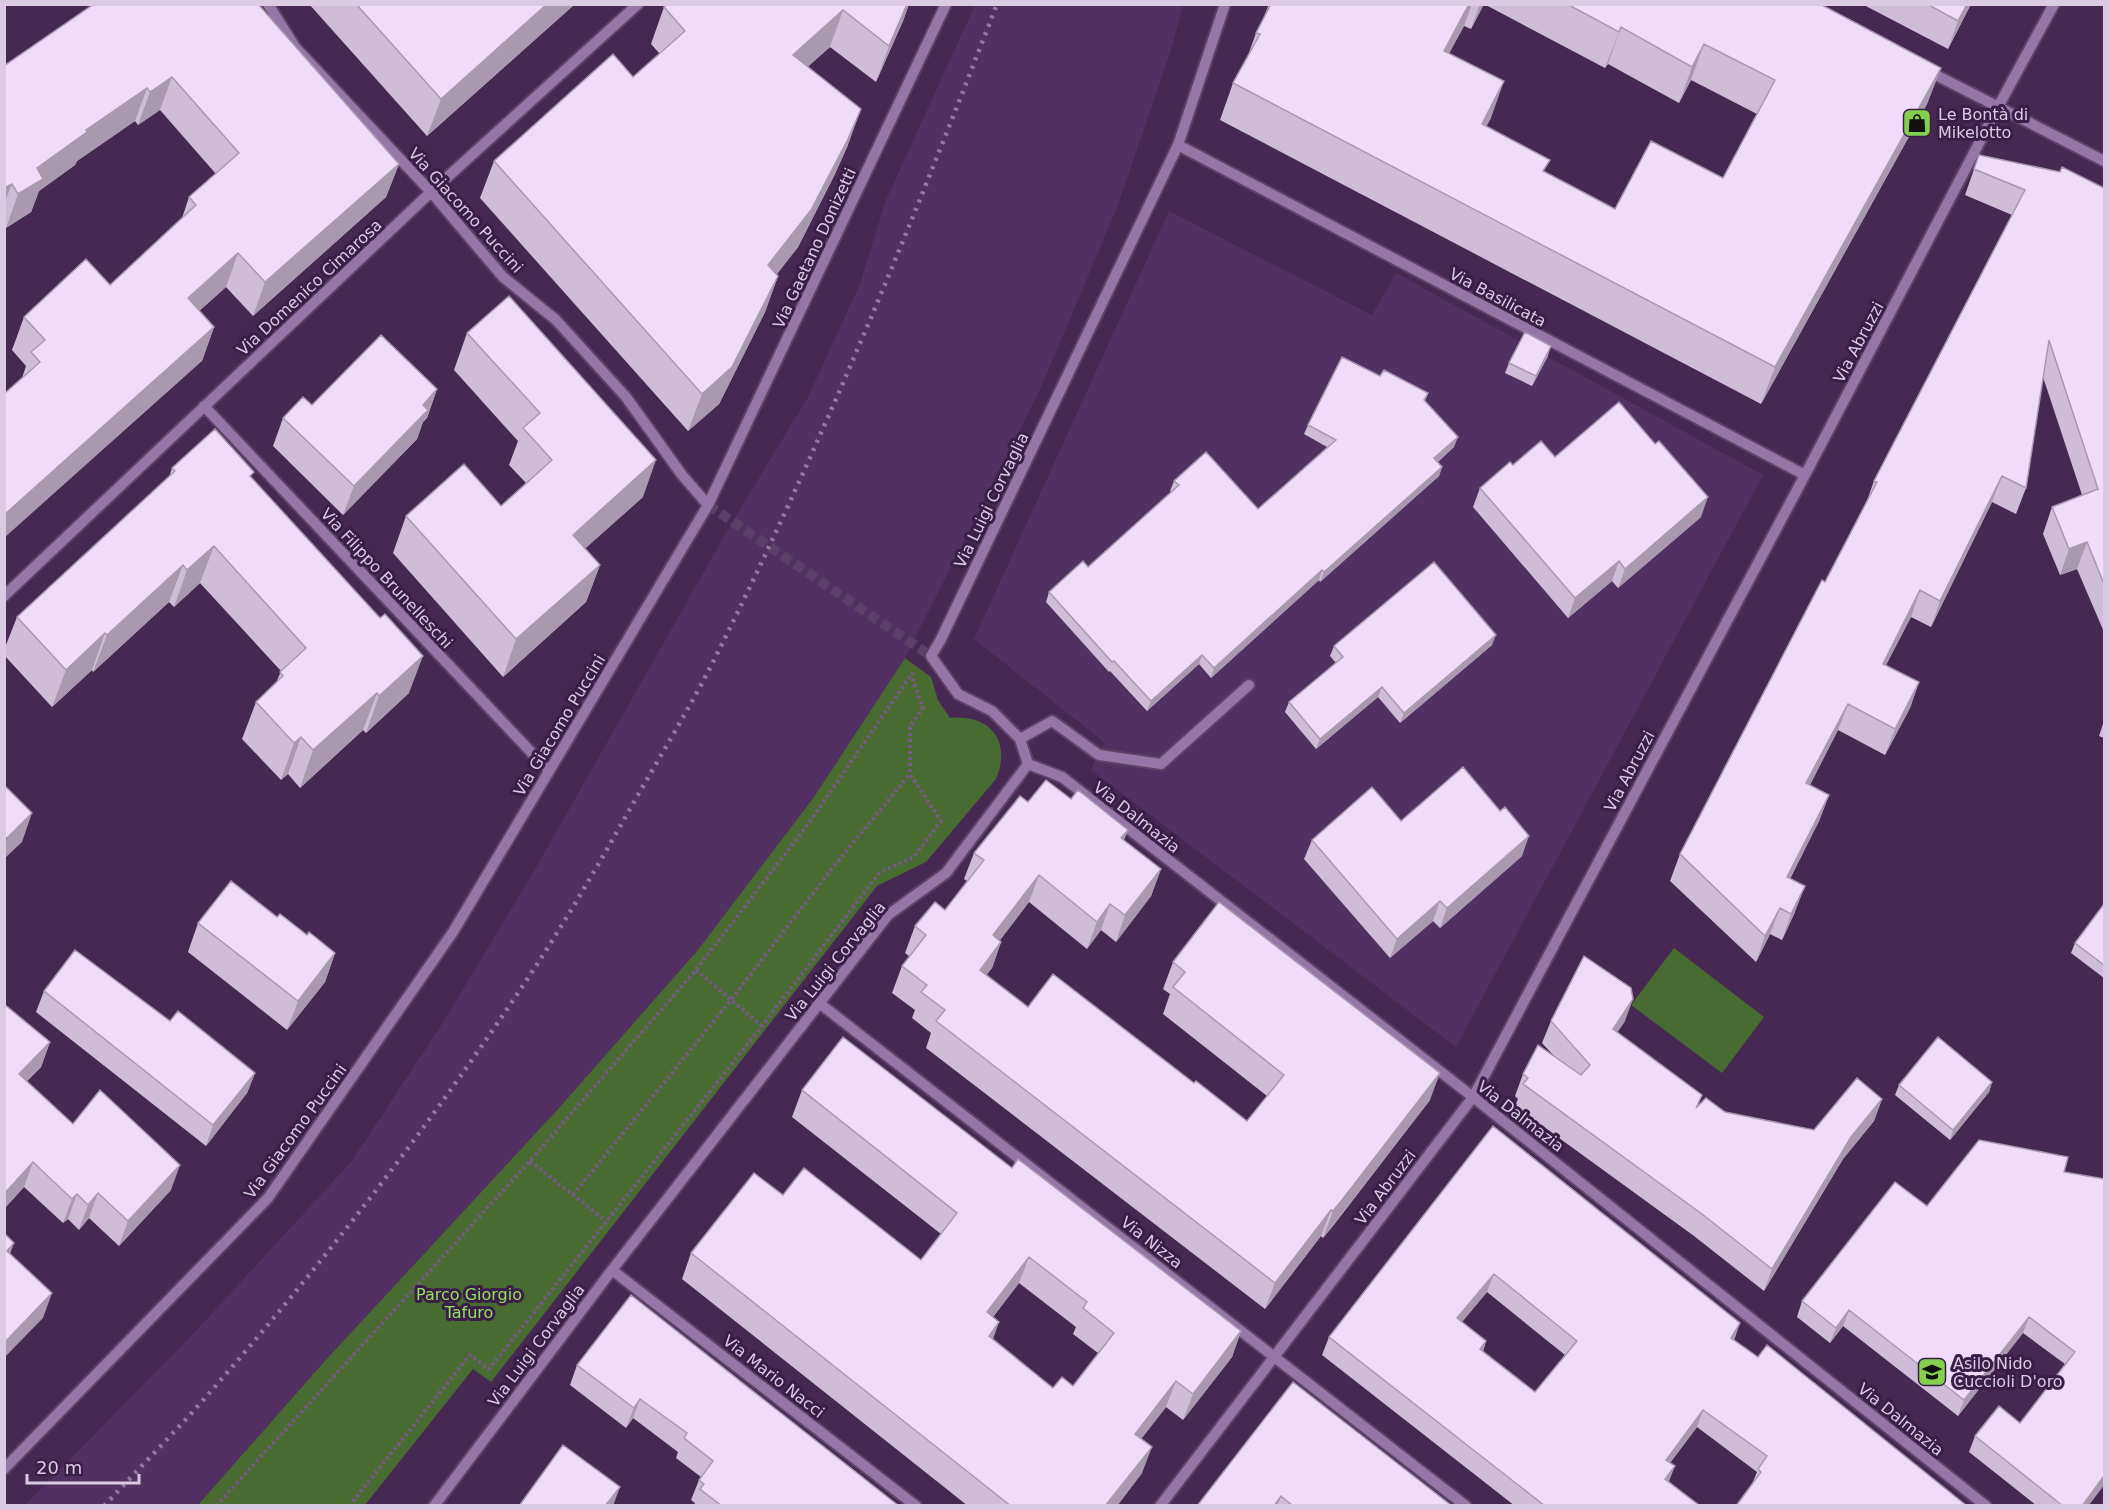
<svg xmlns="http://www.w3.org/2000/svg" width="2109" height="1510" viewBox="0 0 2109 1510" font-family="'DejaVu Sans',sans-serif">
<rect width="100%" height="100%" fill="#462853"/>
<path fill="#523061" d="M975,5H1183L1172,47L1117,208L1038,394L905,658L814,797L697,951L559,1108L323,1363L198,1505L24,1506L191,1336L351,1162L442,1024L534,871L730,526L808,397L860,284L886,200Z
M1169,211L1372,315L1396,273L1763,475L1456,1047L1091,770L1105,743L974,639Z"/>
<path fill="#486b31" d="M905,658L931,677L938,700L950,718C990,714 1012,741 996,779L926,862L877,886L491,1382L473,1369L365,1505H198L323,1363L559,1108L697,951L814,797Z
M1674,948L1764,1017L1722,1073L1631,1005Z"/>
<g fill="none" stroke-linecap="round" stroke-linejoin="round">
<path stroke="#5c4069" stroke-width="10" stroke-dasharray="10 5" stroke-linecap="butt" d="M708,505L931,656"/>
<g stroke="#5c4367" stroke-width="14">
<path id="minor" d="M268,4L295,47L431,192L503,277L556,320L626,397L682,475L708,505
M1926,70L2104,161
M1178,145L1805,475
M204,406L548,770
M4,596L431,192L638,4
M1020,739L1052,721L1099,755L1161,764L1249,685
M1028,764L1062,777L1473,1097L1986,1506
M1028,764L1020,739L992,711L958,694L931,656L940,641L1178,145L1225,4
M819,1003L1466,1506
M612,1270L916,1506
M4,1469L268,1198L453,932L708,505L946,4
M434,1506L612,1270L888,915L946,873L1028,764
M1160,1506L1473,1097L1805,475L1998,107L2054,4"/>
</g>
<path stroke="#755b81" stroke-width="4" stroke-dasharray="3 3" stroke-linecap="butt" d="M696,970L762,1026
M530,1161L606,1221
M573,1195L731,1000L834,866L910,774
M216,1506L530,1161L696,970L809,823L913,672
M349,1506L470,1355L489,1369L762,1026L880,872L914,857L941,821L910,774V727L923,707L911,675"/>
<use href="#minor" stroke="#9776a7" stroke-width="10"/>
<path stroke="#917a9c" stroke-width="4.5" stroke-dasharray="3 6" stroke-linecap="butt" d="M104,1506C132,1476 161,1446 189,1416C313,1277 427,1130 530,975C569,916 604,855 639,793C664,750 690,707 713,662C820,449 911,227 997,4"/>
</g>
<path fill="#cebcd8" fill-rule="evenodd" d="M94,4L399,164L386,197L253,316L226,287L199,311L214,327L202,361L22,378L26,366L12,350L24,317L110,285L182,218L189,197L216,174L160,110L138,125L135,121L77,161L75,165L39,191L31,212L6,228L4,225V66Z
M309,4H575L427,136Z
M909,4L903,21L876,82L830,47L808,66L848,145L834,176L798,247L777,274L778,276L765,312L719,404L688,431L480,198L494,161L633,77L660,54L651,44L664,7Z
M1269,4H1484L1471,29L1464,26L1449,53L1491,118L1486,126L1545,172L1615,209L1723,178L1757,114L1691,80L1679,103L1608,64L1605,68L1484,4H1820L1941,68L1927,104L1761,404L1220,120L1233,83L1246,61L1256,33L1264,17Z
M1862,4H1971L1948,49Z
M1979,155L2104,188V632L2077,569L2060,575L2043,534L2052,507L2082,495L2043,377L2026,488L2016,514L1992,502L1931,627L1911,617L1886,665L1919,682L1910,708L1885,755L1838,730L1810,785L1829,795L1819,821L1790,879L1795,912L1782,940L1770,934L1756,962L1670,881L1680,854L1825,582L1865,506L1874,481L2012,215L1965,195Z
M467,333L643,497L585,548L600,565L586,602L503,677L393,553L406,516L501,506L526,483L509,465L518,441L454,370Z
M1548,356L1532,386L1505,373L1509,363Z
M1380,376L1428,393L1425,401L1454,447L1438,462L1442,467L1439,476L1320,582L1319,580L1211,678L1199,664L1147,711L1110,671L1109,672L1046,602L1049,592L1088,567L1172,492L1170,491L1174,481L1258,509L1327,447L1304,434L1308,425Z
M437,389L427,418L423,422L417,439L343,515L273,446L283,418L312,405Z
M1555,457L1701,517L1618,588L1612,581L1568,618L1473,507L1480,488L1513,465Z
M172,468L252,478L409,693L366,733L363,730L300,788L288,774L281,780L242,739L256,702L276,683L281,671L200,583L174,607L169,602L93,672L92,670L52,707L4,655V650L17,617L169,477Z
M1492,645L1400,723L1378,697L1316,749L1285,712L1289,702L1336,663L1330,656L1334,646Z
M2104,721V738L2099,736Z
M1071,799L1161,869L1151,896L1116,942L1101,930L1087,949L1029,902L1000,940L1001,942L992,968L986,975L1028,1007L1194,1083L1247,1121L1267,1096L1163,1014L1170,994L1163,989L1173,962L1430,1100L1333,1226L1323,1238L1321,1236L1265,1309L926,1048L931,1033L912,1018L915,1010L892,993L902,966L909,956L905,953L915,926L945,910L967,881L964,879L974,853L1028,802Z
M1401,821L1522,856L1440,928L1433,921L1390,958L1304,859L1312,840Z
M2104,904V978L2071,953L2075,943Z
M277,917L335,953L325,982L287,1030L188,952L198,923Z
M44,991L255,1073L247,1093L206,1146L36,1012Z
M4,1004L50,1042L41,1067L27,1081L73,1124L171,1190L119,1246L89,1218L79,1230L68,1219L63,1223L24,1187L4,1209Z
M1551,1021H1625L1617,1032L1698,1105L1725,1112L1814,1130L1882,1099L1874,1121L1843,1159L1764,1291L1694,1236L1515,1106L1518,1099L1515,1096L1523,1074L1554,1056L1542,1043Z
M1992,1082L1989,1092L1950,1140L1895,1095L1899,1085Z
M802,1090L1012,1168L1241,1331L1232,1357L1183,1420L1166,1407L1141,1439L1142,1473L1117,1506H968L682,1279L691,1253L783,1195L921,1260L941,1234L792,1117ZM1019,1283L1076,1327L1073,1334L1098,1353L1073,1386L1053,1388L993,1340V1317Z
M1493,1126L1734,1340L1967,1506L1752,1484L1757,1472L1697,1427L1670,1463L1669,1482L1700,1506H1515L1322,1355L1329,1337ZM1487,1292L1565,1355L1535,1392L1483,1352L1486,1341L1462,1322Z
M2064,1172L2104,1485L2088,1506H2037L1969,1452L1975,1436L2020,1423L2065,1364L2023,1333L1958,1416L1843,1326L1830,1343L1797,1317L1802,1301L1927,1206Z
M577,1365L899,1506H694L695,1503L691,1500L699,1480L701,1477L676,1458L678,1452L633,1418L626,1428L570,1385Z
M1293,1382L1452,1506H1197Z"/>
<path fill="#a899b0" d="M547,4H575L427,136L441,99Z
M907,4H909L903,21L876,82L889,46Z
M1469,4H1472L1464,26L1431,87L1444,51Z
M1480,4H1484L1471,29Z
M1967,4H1971L1948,49L1958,21Z
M843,10L830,47L780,92L793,55Z
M1621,27L1608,64L1605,68L1619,32Z
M1704,44L1691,80L1679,103L1692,67Z
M1941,68L1927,104L1761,404L1775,367Z
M172,77L160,110L138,125L150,92Z
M1504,81L1491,118L1468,160L1482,124Z
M147,88L135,121L77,161L75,165L39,191L31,212L6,228L18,194L37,168L86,130Z
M861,109L848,145L834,176L798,247L755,301L768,265Z
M399,164L386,197L253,316L265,282Z
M12,184L4,204V188Z
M238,253L226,287L176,332L188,298Z
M778,276L765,312L719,404L688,431L702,394Z
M214,327L202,361L4,538V515Z
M1551,346L1548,356L1532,386L1536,376Z
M437,389L427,418L423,422L417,439L343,515L354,486L423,405Z
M1458,437L1454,447L1431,468L1434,458Z
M656,460L643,497L559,572L573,535Z
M1442,467L1439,476L1320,582L1324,572Z
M2002,476L1992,502L1931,627L1940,601Z
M1708,497L1701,517L1618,588L1625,569Z
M2087,542L2077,569L2060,575L2069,549Z
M214,546L200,583L174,607L187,570Z
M1619,561L1612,581L1568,618L1575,598Z
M183,565L169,602L93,672L107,635Z
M600,565L586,602L503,677L516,639Z
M1322,570L1319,580L1211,678L1214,668Z
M1920,590L1911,617L1873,690L1883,664Z
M105,633L92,670L52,707L66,670Z
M1496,635L1492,645L1400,723L1404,713Z
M1202,655L1199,664L1147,711L1151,701Z
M423,656L409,693L366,733L379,696Z
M1919,682L1910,708L1885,755L1895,729Z
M1382,687L1378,697L1316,749L1320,739Z
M377,693L363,730L300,788L313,750Z
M1848,704L1838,730L1797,810L1806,783Z
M301,737L288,774L281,780L294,743Z
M1829,795L1819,821L1777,903L1787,877Z
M32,813L22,842L4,859V844L7,838Z
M1128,830L1118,856L1121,838Z
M1529,836L1522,856L1440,928L1447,908Z
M1161,869L1151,896L1116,942L1125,915Z
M1039,875L1029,902L984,961L993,935Z
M1805,886L1795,912L1782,940L1791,914Z
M1440,901L1433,921L1390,958L1397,939Z
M1110,904L1101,930L1087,949L1097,922Z
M1780,908L1770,934L1756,962L1765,936Z
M1001,942L992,968L970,997L980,970Z
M335,953L325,982L287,1030L298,1001Z
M1633,999L1625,1021L1605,1051L1613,1029Z
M50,1042L41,1067L10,1098L19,1074Z
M255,1073L247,1093L206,1146L213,1125Z
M1440,1073L1430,1100L1323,1238L1333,1211Z
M1992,1082L1989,1092L1950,1140L1953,1130Z
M1882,1099L1874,1121L1843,1159L1764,1291L1772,1269L1851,1137Z
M33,1162L24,1187L4,1209V1194Z
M180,1165L171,1190L119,1246L128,1221Z
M98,1193L89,1218L79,1230L88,1205Z
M77,1194L68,1219L63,1223L72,1199Z
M1331,1210L1321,1236L1265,1309L1275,1283Z
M14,1243L5,1268L7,1251Z
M1029,1257L1019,1283L977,1338L987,1312Z
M1494,1274L1487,1292L1451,1335L1457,1318Z
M52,1293L43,1318L4,1358V1343Z
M1849,1310L1843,1326L1830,1343L1836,1328Z
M2029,1317L2023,1333L1958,1416L1964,1400Z
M999,1322L990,1348L989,1336Z
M1740,1323L1734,1341L1731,1338Z
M1241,1331L1232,1357L1183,1420L1193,1394Z
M1486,1341L1480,1359V1349Z
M1176,1381L1166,1407L1125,1460L1135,1434Z
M640,1399L633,1418L626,1428L634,1408Z
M1703,1410L1697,1427L1659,1477L1666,1460Z
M1152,1447L1142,1473L1117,1506H1105Z
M1675,1466L1668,1484L1665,1479Z
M2104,1476V1485L2088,1506H2082Z
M620,1487L613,1506H605Z
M1281,1496L1277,1506H1274Z"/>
<path fill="#f0dbfb" stroke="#a899b0" stroke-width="1.5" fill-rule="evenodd" d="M94,4H258L399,164L265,282L238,253L188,298L214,327L4,515V394L40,362L31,352L45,340L24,317L86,259L110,285L196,205L189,197L239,153L172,77L150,92L147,88L86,130L87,132L37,168L43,179L18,194L12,184L4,188V66Z
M356,4H547L441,99Z
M668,4H907L889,46L843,10L793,55L861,109L848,139L811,210L768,265L778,276L732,367L702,394L494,161L613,54L633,77L685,31L664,7Z
M1271,4H1469L1444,51L1504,81L1482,124L1550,160L1543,171L1615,209L1651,141L1723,178L1775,80L1704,44L1692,67L1621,27L1619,32L1567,4H1820L1941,68L1775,367L1233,83L1260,34L1256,33Z
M1927,4H1967L1958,21Z
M1979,155L2060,172L2062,167L2104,188V584L2087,542L2069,549L2052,507L2098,489L2049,340L2026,488L2002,476L1940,601L1920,590L1883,664L1919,682L1895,729L1848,704L1806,783L1829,795L1787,877L1805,886L1791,914L1780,908L1765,936L1680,854L1822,580L1825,582L1877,482L1874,481L2025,190L1974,169Z
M509,296L656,460L573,535L600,565L516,639L406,516L464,464L501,506L552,460L523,428L540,413L467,333Z
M1525,332L1551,346L1536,376L1509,363Z
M381,335L437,389L423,405L428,410L354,486L283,418L303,397L312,405Z
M1342,357L1380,376L1384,370L1428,393L1424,400L1458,437L1434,458L1442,467L1324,572L1322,570L1214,668L1202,655L1151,701L1114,661L1112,662L1049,592L1083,561L1088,567L1179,485L1174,481L1206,452L1258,509L1336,440L1308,425Z
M1619,402L1655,444L1659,441L1708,497L1625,569L1619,561L1575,598L1480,488L1510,462L1513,465L1541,441L1555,457Z
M215,429L254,472L250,476L380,618L385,614L423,656L379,696L377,693L313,750L301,737L294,743L256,702L283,676L280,672L306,648L214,546L187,570L183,565L107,635L105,633L66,670L17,617L175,471L172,468Z
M1434,562L1496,635L1404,713L1382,687L1320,739L1289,702L1343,657L1334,646Z
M1463,767L1500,811L1505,807L1529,836L1447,908L1440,901L1397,939L1312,840L1372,787L1401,821Z
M1046,780L1071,799L1078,790L1128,830L1121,838L1161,869L1125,915L1110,904L1097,922L1039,875L993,935L1001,942L980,970L1028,1007L1053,974L1194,1083L1196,1081L1247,1121L1284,1075L1173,987L1185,972L1173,962L1219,902L1440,1073L1342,1200L1333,1211L1331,1210L1275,1283L936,1021L945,1010L921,992L927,985L902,966L926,935L915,926L935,902L945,910L984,860L974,853L1020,796L1028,802Z
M4,785L32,813L7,838L4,836Z
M231,881L277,917L280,914L307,935L309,932L335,953L298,1001L198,923Z
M2104,904V965L2075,943Z
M75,950L170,1021L178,1011L255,1073L213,1125L44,991Z
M1584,956L1631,988L1633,999L1613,1029L1702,1095L1696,1108L1706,1098L1725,1112L1814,1130L1857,1078L1882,1099L1851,1137L1772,1269L1702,1214L1523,1084L1528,1078L1523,1074L1538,1045L1581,1075L1590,1065L1551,1021Z
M4,1004L50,1042L19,1074L73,1124L100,1090L180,1165L128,1221L98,1193L88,1205L77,1194L72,1199L33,1162L4,1194Z
M843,1037L1012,1168L1018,1159L1241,1331L1193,1394L1176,1381L1135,1434L1152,1447L1105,1506H1011L691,1253L754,1173L783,1195L804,1168L921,1260L957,1213L802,1090ZM1029,1257L1087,1302L1083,1308L1114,1333L1073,1386L1062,1377L1053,1388L989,1336L999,1322L987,1312Z
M1938,1037L1992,1082L1953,1130L1899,1085Z
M1493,1126L1740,1323L1731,1338L1758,1357L1767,1345L1967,1506H1736L1761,1472L1758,1469L1767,1456L1703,1410L1666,1460L1675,1466L1665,1479L1700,1506H1545L1329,1337ZM1494,1274L1577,1341L1535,1392L1480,1349L1486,1341L1457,1318Z
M1979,1140L2068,1157L2064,1172L2104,1179V1476L2082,1506H2063L1975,1436L1999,1406L2020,1423L2075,1352L2029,1317L1964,1400L1849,1310L1836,1328L1802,1301L1895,1182L1927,1206Z
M4,1233L14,1243L7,1251L52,1293L4,1343Z
M631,1295L899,1506H722L700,1489L704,1484L699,1480L713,1461L684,1438L687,1433L640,1399L634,1408L577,1365Z
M1293,1382L1452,1506H1293L1281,1496L1274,1506H1197Z
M563,1445L620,1487L605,1506H519Z"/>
<defs>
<g id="shop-square" transform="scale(1.5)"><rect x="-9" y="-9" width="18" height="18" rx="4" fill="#84d04e" stroke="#3b1e48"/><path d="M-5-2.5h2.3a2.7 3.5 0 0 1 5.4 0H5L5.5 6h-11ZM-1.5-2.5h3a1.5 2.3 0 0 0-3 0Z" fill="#111"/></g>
<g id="school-square" transform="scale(1.5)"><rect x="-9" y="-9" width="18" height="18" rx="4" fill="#84d04e" stroke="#3b1e48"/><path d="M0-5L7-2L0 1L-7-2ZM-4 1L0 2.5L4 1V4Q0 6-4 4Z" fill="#111"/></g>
</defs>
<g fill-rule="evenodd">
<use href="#shop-square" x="1917" y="123"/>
<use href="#school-square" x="1932" y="1372"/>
</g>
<g text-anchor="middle" stroke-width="6" stroke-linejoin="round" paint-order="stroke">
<g font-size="16" fill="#dbcae4" stroke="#3b1e48" text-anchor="start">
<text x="1938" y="120">Le Bontà di<tspan x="1938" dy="18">Mikelotto</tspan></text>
<text x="1953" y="1369">Asilo Nido<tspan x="1953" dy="18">Cuccioli D'oro</tspan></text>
</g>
<g font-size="16" fill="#dbcae4" stroke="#3b1e48">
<text transform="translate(466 210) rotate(48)" y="6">Via Giacomo Puccini</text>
<text transform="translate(814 248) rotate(-65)" y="6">Via Gaetano Donizetti</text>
<text transform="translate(309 287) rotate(-43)" y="6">Via Domenico Cimarosa</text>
<text transform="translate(1498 297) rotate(28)" y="6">Via Basilicata</text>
<text transform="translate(1858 342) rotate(-62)" y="6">Via Abruzzi</text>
<text transform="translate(991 500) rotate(-64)" y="6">Via Luigi Corvaglia</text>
<text transform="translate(387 578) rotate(47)" y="6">Via Filippo Brunelleschi</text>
<text transform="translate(559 725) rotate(-59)" y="6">Via Giacomo Puccini</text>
<text transform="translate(1629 771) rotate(-62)" y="6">Via Abruzzi</text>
<text transform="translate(1137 817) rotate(38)" y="6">Via Dalmazia</text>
<text transform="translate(835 961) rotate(-51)" y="6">Via Luigi Corvaglia</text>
<text transform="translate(1521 1116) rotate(38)" y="6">Via Dalmazia</text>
<text transform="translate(295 1131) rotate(-54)" y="6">Via Giacomo Puccini</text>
<text transform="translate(1385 1187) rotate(-53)" y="6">Via Abruzzi</text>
<text transform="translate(1152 1242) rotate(38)" y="6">Via Nizza</text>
<text transform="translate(536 1345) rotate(-53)" y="6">Via Luigi Corvaglia</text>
<text transform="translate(774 1376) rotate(38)" y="6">Via Mario Nacci</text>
<text transform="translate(1901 1419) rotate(39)" y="6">Via Dalmazia</text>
</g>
<g font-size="16" fill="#93e25d" stroke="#3b1e48">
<text x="469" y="1300">Parco Giorgio<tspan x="469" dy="18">Tafuro</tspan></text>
</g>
</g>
<rect width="2109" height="1510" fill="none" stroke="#dbcae4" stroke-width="12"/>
<path d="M27 1474v9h112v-9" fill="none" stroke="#dbcae4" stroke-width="3"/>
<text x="36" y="1474" font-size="18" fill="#dbcae4" stroke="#3b1e48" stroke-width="4.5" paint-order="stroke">20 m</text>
</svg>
